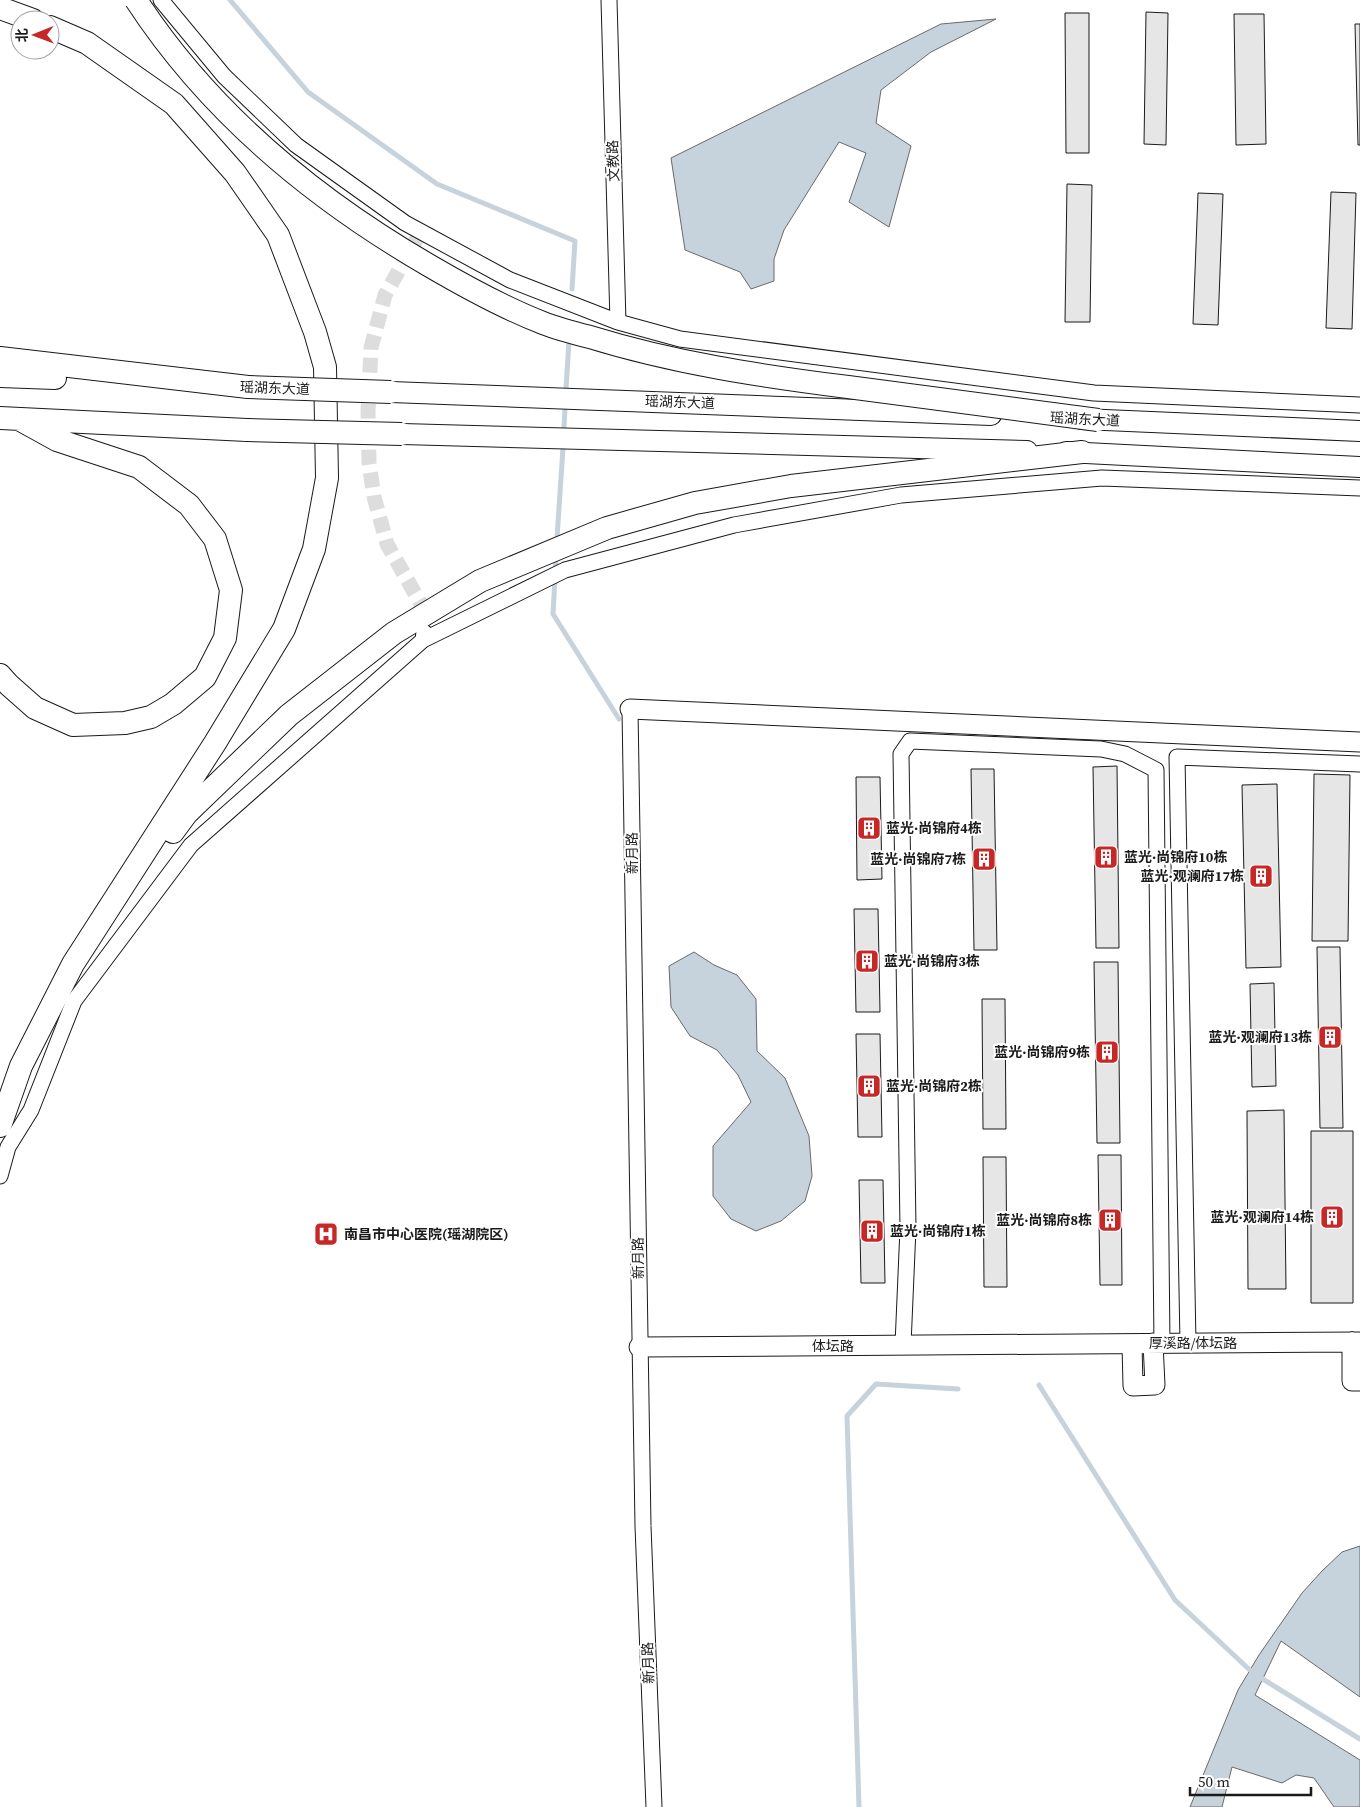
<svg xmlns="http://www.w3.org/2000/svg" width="1360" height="1807" viewBox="0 0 1360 1807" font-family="'Source Serif 4','Noto Sans SC',serif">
<rect width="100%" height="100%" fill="#fff"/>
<path fill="#c6d2dc" stroke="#6a6a6a" d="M996,19L931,52L881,90L876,123L911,146L889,227L849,202L866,153L839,142L784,230L774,259V281L751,289L740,272L685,250L671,158L941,24Z
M694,952L714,965L737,975L756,999L757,1051L785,1078L809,1136L812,1176L805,1201L781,1221L756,1231L731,1219L713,1196V1146L751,1102L738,1075L717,1050L690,1036L671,1007L669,966Z
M1360,1546V1697L1281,1641L1255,1695L1360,1760V1807H1334L1314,1778L1296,1775L1282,1783L1232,1767L1222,1807H1190L1238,1690L1259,1655L1302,1593L1322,1571L1342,1552Z"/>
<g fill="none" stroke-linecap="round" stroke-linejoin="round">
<path stroke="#c6d2dc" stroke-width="5" d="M230,0L308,92L437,184L575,241L572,289
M566,389L569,341
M564,428L565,408
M557,538L563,448
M556,559L553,614L619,719
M1039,1385L1175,1600L1253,1673L1360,1739
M859,1807L847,1416L876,1384L958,1389"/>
</g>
<path fill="#e6e6e6" stroke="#1a1a1a" d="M1146,12L1168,13L1166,145L1144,144Z
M1065,13H1089V153H1066Z
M1234,14H1264L1266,144L1236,145Z
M1355,24H1360V145H1358Z
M1067,184L1092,185L1090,322H1065Z
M1331,192L1356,193L1352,329L1326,328Z
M1198,193L1223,194L1218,325L1193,324Z
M1117,766L1119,948H1096L1093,767Z
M971,769H994L997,950H974Z
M1314,774L1350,775L1348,941H1312Z
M856,777H880L882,879L857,880Z
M1277,784L1281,967L1246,968L1242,785Z
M854,909H878L880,1012H856Z
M1317,947H1340L1343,1128H1320Z
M1094,962H1118L1120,1143H1097Z
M1274,983L1276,1086L1252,1087L1250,984Z
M982,999H1005L1006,1129H983Z
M856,1034H880L882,1137H858Z
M1284,1110L1286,1289H1248L1247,1111Z
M1311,1131H1353V1303H1311Z
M1098,1155H1121L1122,1285H1100Z
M983,1157H1006L1007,1287H984Z
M859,1180H883L885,1283H861Z"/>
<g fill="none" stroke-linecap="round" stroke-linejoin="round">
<path stroke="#ddd" stroke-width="15" stroke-dasharray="15 8" stroke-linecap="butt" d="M421,231L385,295L371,348L368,412L369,463L374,497L387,544L426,613"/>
<g stroke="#1a1a1a" stroke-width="17">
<path id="minor" d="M161,0L224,76L296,145L405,223L510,280L618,322L680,339L1094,393L1360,405
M609,0L618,322
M423,640L565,570L734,525L901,495L1102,478L1360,488
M630,709L643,1526L654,1807
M0,1176L8,1147L31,1110L74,1001L191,845L423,640L424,632
M1188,1343L1177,757L1360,764
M903,1345L908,1228L901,754L910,741L1101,749L1125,754L1156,770L1162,1344"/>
</g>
<g stroke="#1a1a1a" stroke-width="21">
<path id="tertiary" d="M630,709L1360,742
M1352,1342V1381H1360
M1132,1344L1133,1386L1155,1385L1153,1343
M639,1347L1360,1342"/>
</g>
<g stroke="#1a1a1a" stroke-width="22">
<path id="secondary" d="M391,392L991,415
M1082,419L1360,431
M402,434L1027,451
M1066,452L1360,467"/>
</g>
<g stroke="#1a1a1a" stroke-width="24">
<path id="primary" d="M0,8L33,20
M0,358L248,387
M0,376L55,378
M0,418L247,430
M0,675L9,685L35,708L73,725L125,723L151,717L173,704L205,677L225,638L231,590L215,539L189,505L139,467L57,440L19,419
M173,832L187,813L289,715L394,633L480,581L607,528L695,503L791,486L1082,452
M0,1126L21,1066L73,964L215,743L284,629L314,549L327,478L325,367L315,332L278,235L235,173L174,104L87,43L50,27"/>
</g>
<use href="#minor" stroke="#fff" stroke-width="15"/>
<use href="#tertiary" stroke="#fff" stroke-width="19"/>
<use href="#secondary" stroke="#fff" stroke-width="20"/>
<use href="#primary" stroke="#fff" stroke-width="22"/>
<g stroke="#1a1a1a" stroke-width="24" stroke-linecap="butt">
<path id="primary-bridge" d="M136,0C209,112 316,200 430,266C466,287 504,308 543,323C558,329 574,333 590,337C674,363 761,376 848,387C932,398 1015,409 1098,420
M248,387L391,392
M247,430L402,434"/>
</g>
<use href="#primary-bridge" stroke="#fff" stroke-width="22"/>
</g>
<defs>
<g id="building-square" transform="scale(1.25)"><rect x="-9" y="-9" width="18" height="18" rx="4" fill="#c62828" stroke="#fff"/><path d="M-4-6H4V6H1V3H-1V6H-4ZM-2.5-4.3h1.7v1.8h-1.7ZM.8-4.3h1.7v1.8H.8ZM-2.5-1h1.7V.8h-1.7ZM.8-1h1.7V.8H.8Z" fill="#fff"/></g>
<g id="hospital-square" transform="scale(1.25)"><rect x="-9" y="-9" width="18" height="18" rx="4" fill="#c62828" stroke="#fff"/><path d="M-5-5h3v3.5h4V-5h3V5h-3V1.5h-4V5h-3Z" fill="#fff"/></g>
</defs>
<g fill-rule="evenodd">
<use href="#building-square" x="869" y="828"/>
<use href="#building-square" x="1106" y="857"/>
<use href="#building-square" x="984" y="859"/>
<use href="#building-square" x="1261" y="876"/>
<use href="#building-square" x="867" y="961"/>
<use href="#building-square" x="1330" y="1037"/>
<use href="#building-square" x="1107" y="1052"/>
<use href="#building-square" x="869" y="1086"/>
<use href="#building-square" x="1332" y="1217"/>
<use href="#building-square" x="1110" y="1220"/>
<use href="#building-square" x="872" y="1231"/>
<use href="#hospital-square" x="326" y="1234"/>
</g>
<g text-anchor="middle" stroke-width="4" stroke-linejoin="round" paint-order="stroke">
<g font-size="14" fill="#1a1a1a" stroke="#fff">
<text transform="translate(613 161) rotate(-92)" y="5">文教路</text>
<text transform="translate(275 388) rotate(2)" y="5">瑶湖东大道</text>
<text transform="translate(680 402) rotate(2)" y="5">瑶湖东大道</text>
<text transform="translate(1085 419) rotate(3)" y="5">瑶湖东大道</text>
<text transform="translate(632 853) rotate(-91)" y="5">新月路</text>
<text transform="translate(638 1258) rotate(-91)" y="5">新月路</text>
<text x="1193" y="1348">厚溪路/体坛路</text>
<text x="833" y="1351">体坛路</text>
<text transform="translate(648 1663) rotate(-92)" y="5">新月路</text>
</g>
<g font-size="14" font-weight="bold" fill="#1a1a1a" stroke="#fff" text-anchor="start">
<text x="886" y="833">蓝光·尚锦府4栋</text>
<text x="1124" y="862">蓝光·尚锦府10栋</text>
<text x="966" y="864" text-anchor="end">蓝光·尚锦府7栋</text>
<text x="1244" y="881" text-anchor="end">蓝光·观澜府17栋</text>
<text x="884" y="966">蓝光·尚锦府3栋</text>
<text x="1312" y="1042" text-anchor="end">蓝光·观澜府13栋</text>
<text x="1090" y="1057" text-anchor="end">蓝光·尚锦府9栋</text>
<text x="886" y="1091">蓝光·尚锦府2栋</text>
<text x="1314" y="1222" text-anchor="end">蓝光·观澜府14栋</text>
<text x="1092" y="1225" text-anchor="end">蓝光·尚锦府8栋</text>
<text x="890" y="1236">蓝光·尚锦府1栋</text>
<text x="344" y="1239">南昌市中心医院(瑶湖院区)</text>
</g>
</g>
<g transform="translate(35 35) rotate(269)"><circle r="24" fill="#ffffff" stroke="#a3a3a3"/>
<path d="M0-4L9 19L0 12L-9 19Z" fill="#c62828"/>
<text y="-8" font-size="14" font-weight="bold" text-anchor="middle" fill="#1a1a1a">北</text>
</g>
<path d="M1190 1787v8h121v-8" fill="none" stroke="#1a1a1a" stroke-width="2.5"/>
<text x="1198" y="1787" font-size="15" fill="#1a1a1a" stroke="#ffffff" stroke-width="4" paint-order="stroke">50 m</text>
</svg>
